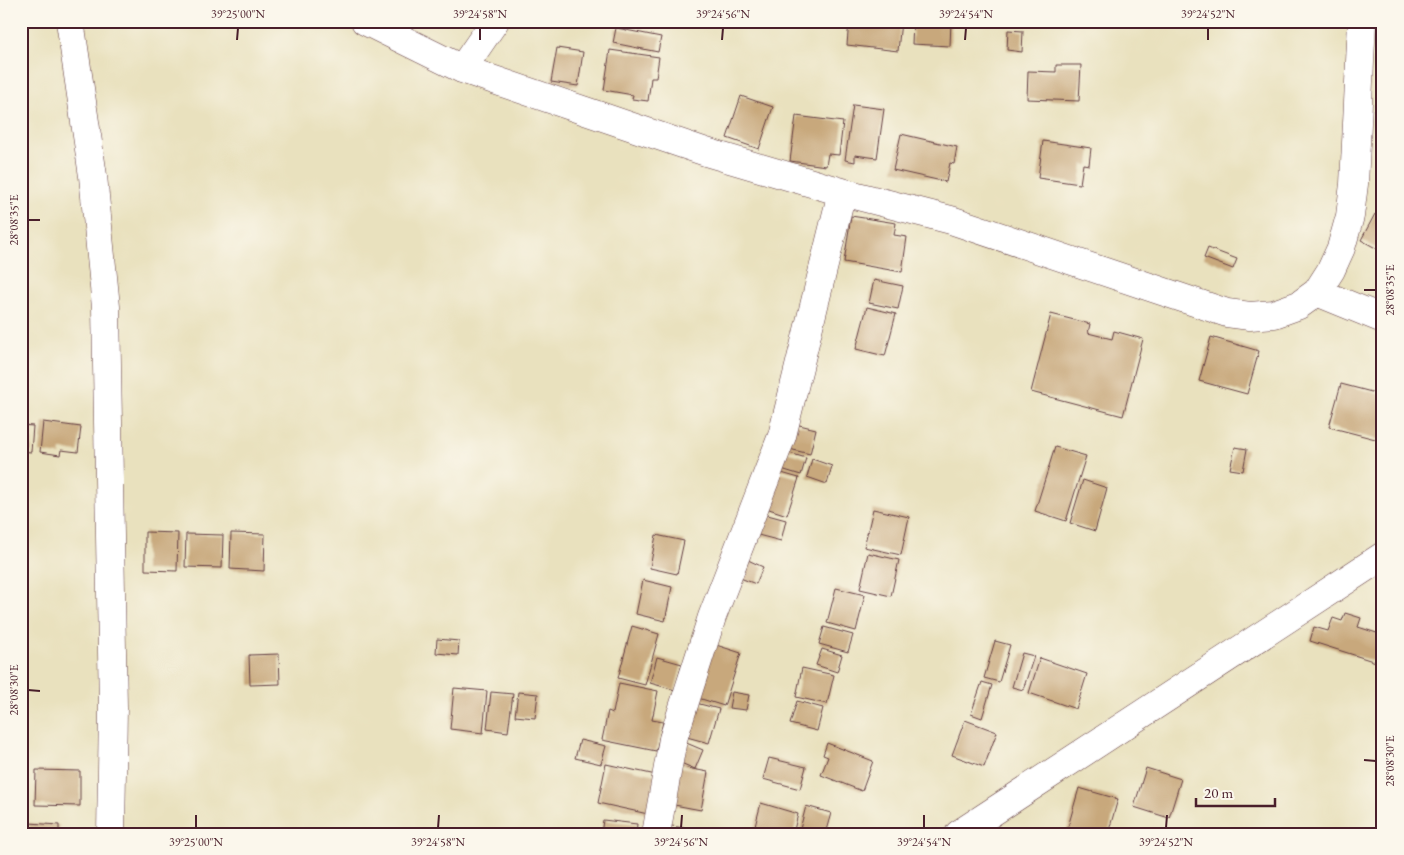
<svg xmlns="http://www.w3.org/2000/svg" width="1404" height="855" viewBox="0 0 1404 855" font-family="'EB Garamond',serif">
<rect width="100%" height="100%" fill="#fbf7ec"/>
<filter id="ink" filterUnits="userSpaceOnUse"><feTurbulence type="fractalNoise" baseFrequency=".02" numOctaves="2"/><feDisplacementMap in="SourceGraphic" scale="10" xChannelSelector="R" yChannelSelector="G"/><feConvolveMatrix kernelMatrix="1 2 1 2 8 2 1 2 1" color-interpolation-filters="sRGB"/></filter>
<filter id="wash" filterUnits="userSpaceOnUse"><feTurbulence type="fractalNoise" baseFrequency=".0096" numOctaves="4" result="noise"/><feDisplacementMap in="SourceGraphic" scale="20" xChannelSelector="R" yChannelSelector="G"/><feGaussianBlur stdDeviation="1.12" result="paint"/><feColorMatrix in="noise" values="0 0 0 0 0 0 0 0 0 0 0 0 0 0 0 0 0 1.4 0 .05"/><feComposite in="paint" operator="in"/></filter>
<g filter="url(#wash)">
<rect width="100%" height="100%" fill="#e9e1be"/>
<g id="blocks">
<path fill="#c8a87c" d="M849,21H901L898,51L847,45Z
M913,21H951L950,46L912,44Z
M1023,21H1036V22L1023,25Z
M616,28L661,37L658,52L613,43Z
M1008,30L1023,31L1022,52L1007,50Z
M557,48L583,52L578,86L551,82Z
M610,50L659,57L656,78H651L648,101L632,99L633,95L604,90Z
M1056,65H1081L1079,101L1027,99L1028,71L1056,72Z
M741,96L773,107L759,149L727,138Z
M853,105L884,109L877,158L855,155V162L845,160Z
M796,116L843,122L839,155L828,154L826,166L790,161Z
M901,134L957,147L954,164L950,163L946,182L893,170Z
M1043,141L1091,148L1089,165L1083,164L1080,184L1038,178Z
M1375,214L1383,218V252L1361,240Z
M851,216L896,223L894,235L907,237L902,272L844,262Z
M1208,248L1237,259L1233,269L1204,258Z
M874,280L903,286L898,309L869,303Z
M867,307L896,314L885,356L856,349Z
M1051,314L1090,324L1088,333L1112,339L1114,331L1143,339L1123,416L1031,392Z
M1211,337L1259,351L1247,394L1199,381Z
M1341,384L1383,395V441L1329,427Z
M43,422L81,427L78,452L61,450L60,455L40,452Z
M791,423L816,429L810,454L785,448Z
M21,425L33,426L31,452L21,451Z
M1055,447L1086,456L1066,521L1035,511Z
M1235,447L1247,449L1243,471L1230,469Z
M783,451L806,458L801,475L778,468Z
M812,459L832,466L827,484L807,477Z
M778,472L799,478L787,515L766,508Z
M1083,480L1107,488L1095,531L1070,523Z
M873,509L909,517L901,555L864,547Z
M764,514L786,520L781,541L758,535Z
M145,532L178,533L177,571L145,570Z
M231,533L265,534L264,571L230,569Z
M186,534L223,535L222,568L185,567Z
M656,535L684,541L677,574L650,568Z
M868,553L899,560L891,596L860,589Z
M748,560L763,567L756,584L740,578Z
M643,580L672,587L665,621L636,614Z
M836,588L865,595L856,631L827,623Z
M1345,613L1361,618L1358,627L1383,635L1376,662L1310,641L1314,627L1328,631L1333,618L1342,621Z
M632,626L659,634L645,685L618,678Z
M824,627L853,635L848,652L819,644Z
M437,639L459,641L458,655L436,653Z
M995,641L1010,645L999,682L984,678Z
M713,644L741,653L724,706L695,697Z
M822,649L842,655L837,672L816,665Z
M1022,653L1034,656L1023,690L1012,687Z
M279,654L280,684L250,685L249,655Z
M657,657L682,664L675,690L650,683Z
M1040,658L1087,674L1076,709L1029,693Z
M802,668L834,675L827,704L796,697Z
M982,682L992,685L982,718L971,714Z
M619,683L658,691L652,720L663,722L656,751L602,740L608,711L613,713Z
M454,688L487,691L483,733L450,729Z
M491,692L513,694L508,732L487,729Z
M518,692L538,694L535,718L515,716Z
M732,692L749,695L746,710L729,708Z
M797,701L823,708L817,731L790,724Z
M692,702L719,709L709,743L683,736Z
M965,720L997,732L984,767L952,755Z
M580,740L606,746L601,764L575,758Z
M684,742L703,750L695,769L676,761Z
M827,743L873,761L862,791L821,775L828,757L823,755Z
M769,758L806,767L800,789L763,779Z
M606,764L656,775L648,814L598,803Z
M677,766L708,772L701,810L669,804Z
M1146,768L1181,779L1169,818L1134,807Z
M36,770L80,771V806L35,805Z
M1079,788L1118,799L1108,834H1066Z
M761,803L798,814L793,834H753Z
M806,806L831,813L825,834L799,833Z
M603,820L637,824L636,834H601Z
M21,821L25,822L24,834H21Z
M29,823L59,825V834H29Z
M666,825L696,830V834H664Z"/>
</g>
</g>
<g filter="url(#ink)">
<use href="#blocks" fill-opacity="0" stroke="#623c41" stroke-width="1"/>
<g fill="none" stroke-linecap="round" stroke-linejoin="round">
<g stroke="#623c41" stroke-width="29">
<path id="minor" d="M70,21L93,176L106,307L113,708L111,834
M365,21L462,69L706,152L842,192L951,220L1227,313L1250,316L1274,314L1299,305L1317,292L1331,270L1341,248L1350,216L1354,184L1362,21
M462,69L495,21
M1317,292L1383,319
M656,834L673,739L712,617L782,436L842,192
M959,834L1383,556"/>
</g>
<use href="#minor" stroke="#fff" stroke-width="28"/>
</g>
</g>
<path fill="none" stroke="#4a1f2b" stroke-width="2" d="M237,40L238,28M480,40V28M722,40L723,28M965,40L966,28M1208,40V28M28,220H40M1364,290H1376M28,690L40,691M1364,760L1376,761M196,828V815M438,828L439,815M681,828L682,815M924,828V815M1166,828L1167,815"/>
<rect width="1404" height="855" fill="none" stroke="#fbf7ec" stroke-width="55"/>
<path d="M1196 798v8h79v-8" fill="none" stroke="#4a1f2b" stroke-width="2.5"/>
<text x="1204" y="798" font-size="15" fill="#4a1f2b" stroke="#fbf7ec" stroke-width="4" paint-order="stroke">20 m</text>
<rect x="28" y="28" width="1348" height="800" fill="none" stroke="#4a1f2b" stroke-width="2"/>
<g font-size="12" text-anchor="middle" fill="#4a1f2b">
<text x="238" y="18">39°25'00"N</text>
<text x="480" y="18">39°24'58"N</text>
<text x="723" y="18">39°24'56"N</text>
<text x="966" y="18">39°24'54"N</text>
<text x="1208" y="18">39°24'52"N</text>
<text transform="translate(14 220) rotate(-90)" y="4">28°08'35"E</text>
<text transform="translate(1390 290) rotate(-90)" y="4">28°08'35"E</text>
<text transform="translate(14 690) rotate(-90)" y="4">28°08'30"E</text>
<text transform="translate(1390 761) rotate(-90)" y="4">28°08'30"E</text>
<text x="196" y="846">39°25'00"N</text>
<text x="438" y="846">39°24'58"N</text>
<text x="681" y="846">39°24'56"N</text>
<text x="924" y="846">39°24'54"N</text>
<text x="1166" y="846">39°24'52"N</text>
</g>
</svg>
